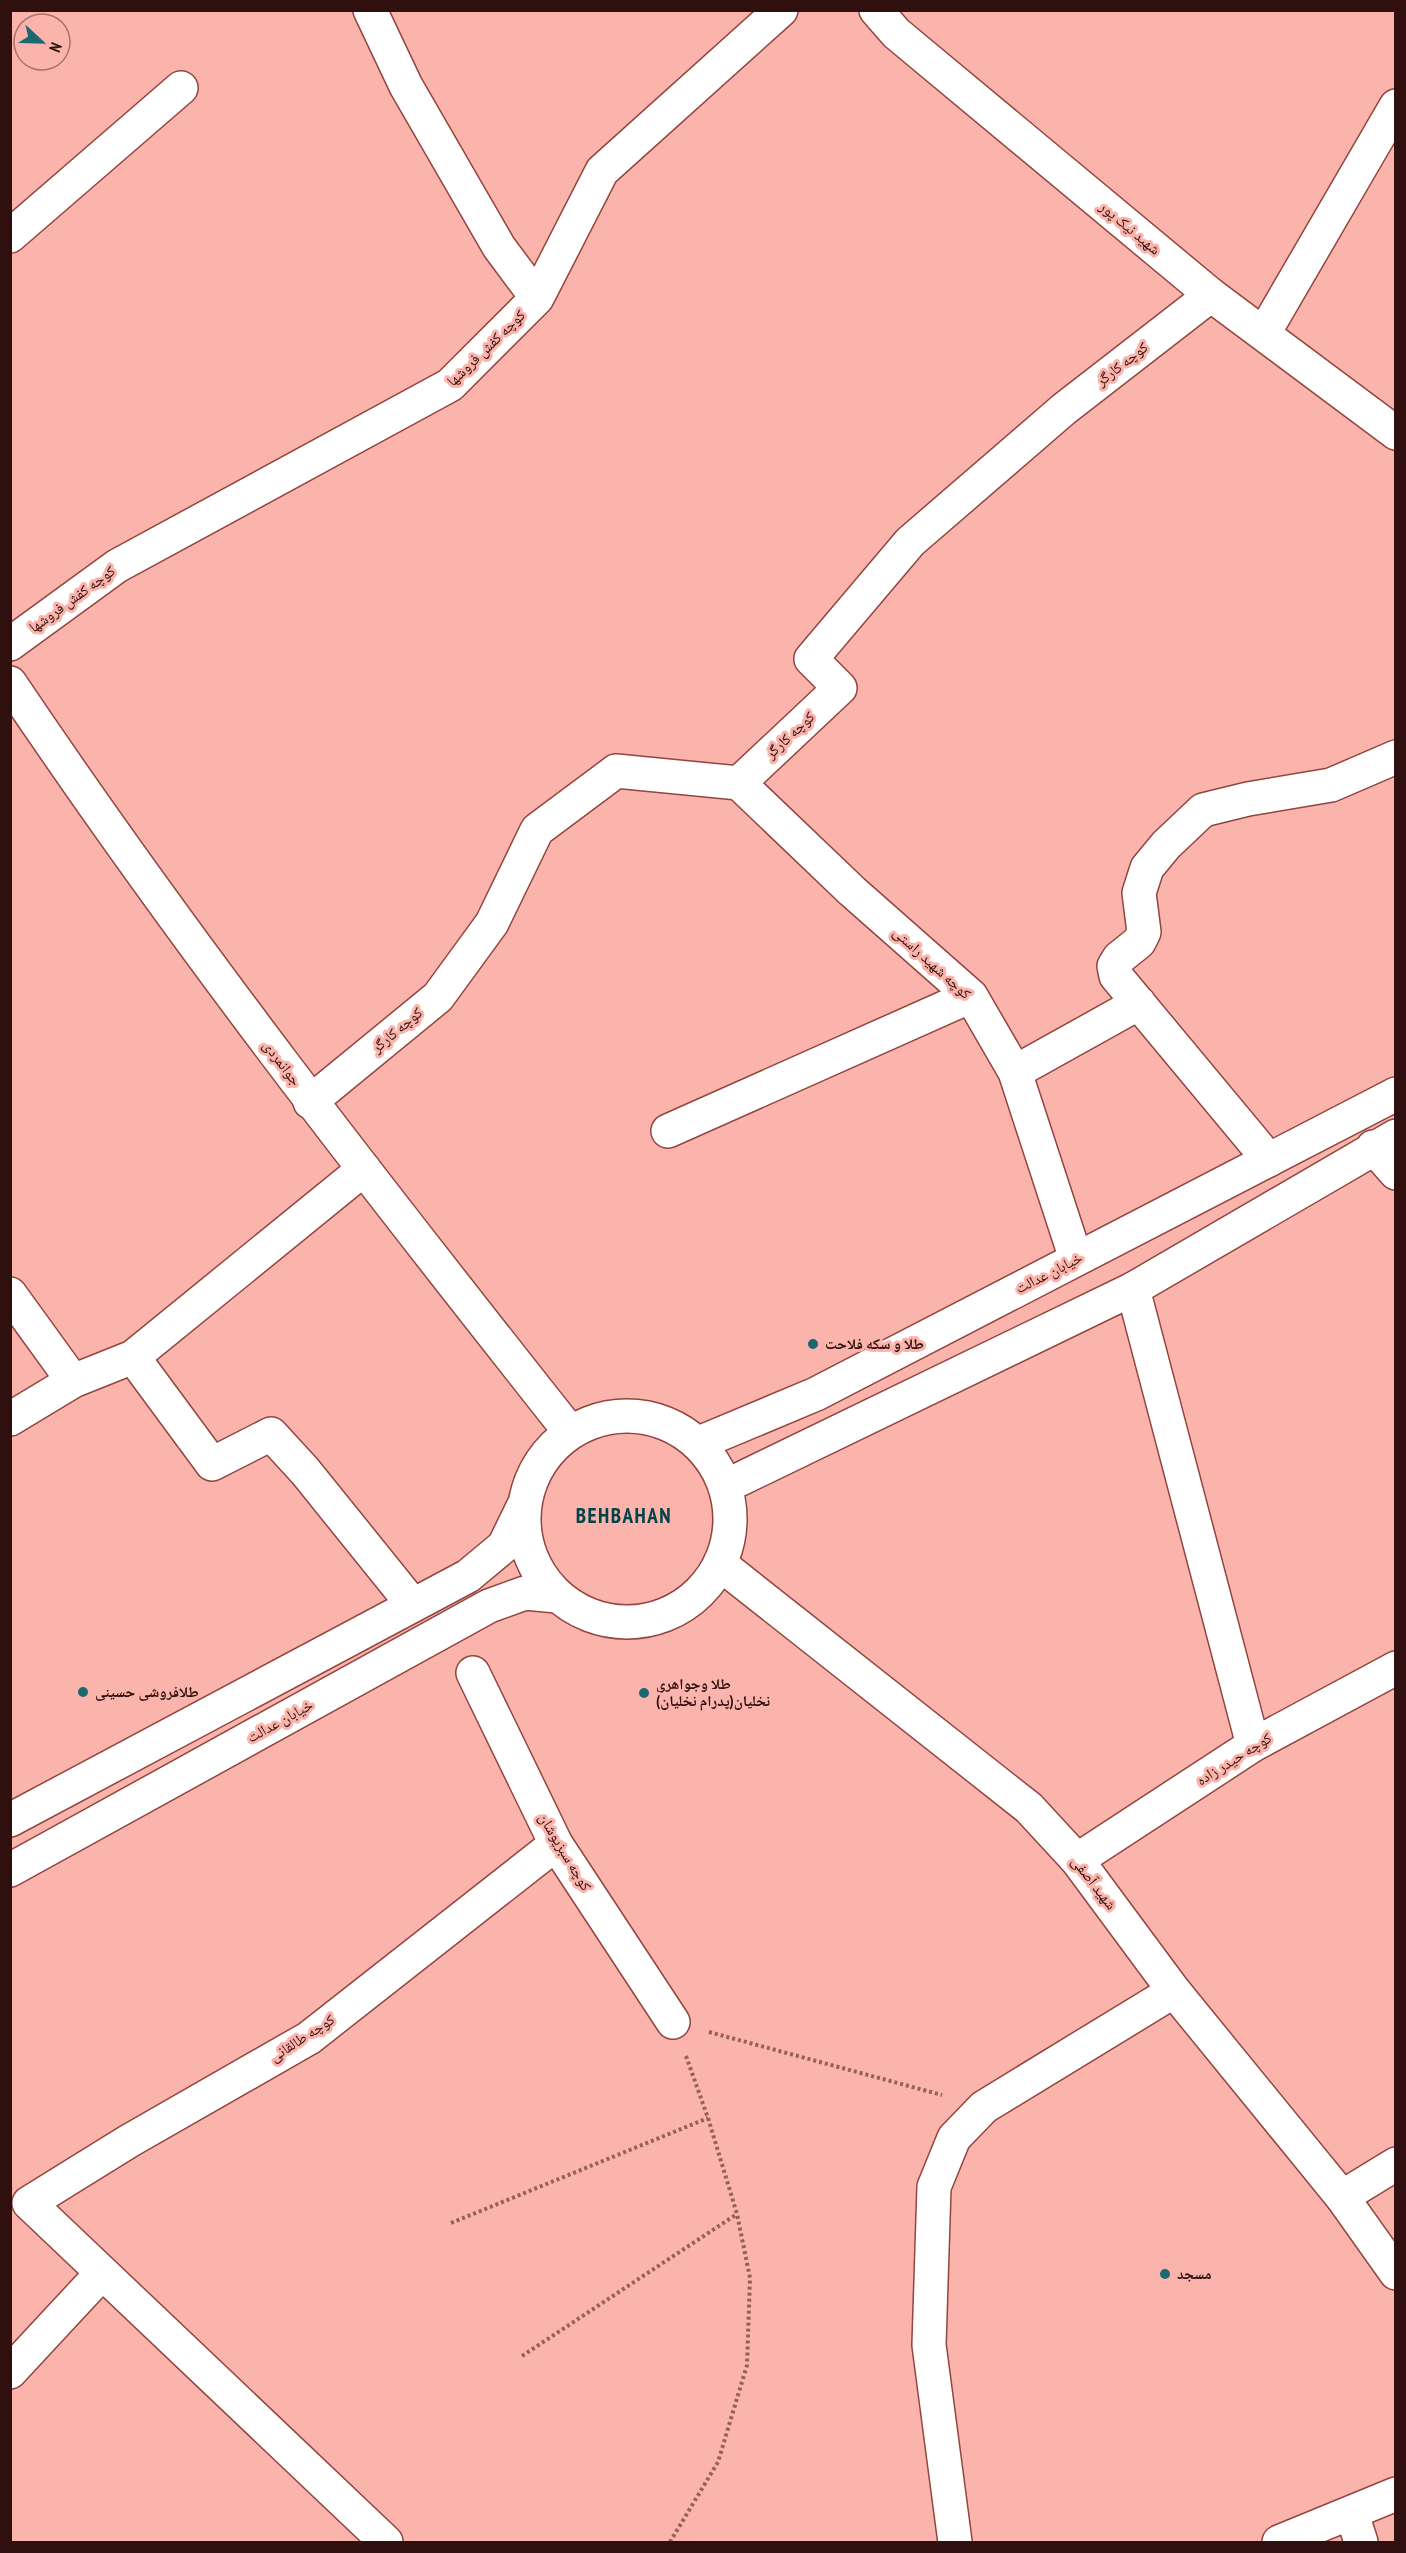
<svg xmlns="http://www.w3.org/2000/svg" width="1406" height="2553" viewBox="0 0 1406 2553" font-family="'PT Sans Narrow','Noto Naskh Arabic',sans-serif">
<rect width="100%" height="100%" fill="#fbb4ac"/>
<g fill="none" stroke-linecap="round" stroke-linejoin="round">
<g stroke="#92453f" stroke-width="36">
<path id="minor" d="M370,10L406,86L499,247L537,298
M10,236L181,88
M1264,333L1396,106
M10,644L117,566L450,385L537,298L602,171L781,10
M739,783L852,891L971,996L1015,1072L1076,1259
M1015,1072L1139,1003
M310,1102L438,997L492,923L537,830L616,771L739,783L840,688L811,659L910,542L1064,409L1211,295
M668,1131L971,996
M1373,1147L1396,1173
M1269,1160L1116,976L1114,966L1119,958L1139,942L1144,932L1139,893L1147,868L1166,845L1203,810L1248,799L1331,785L1396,757
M1133,1289L1253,1745
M10,1294L73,1381L133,1357L212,1464L271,1434L305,1471L413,1605
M133,1357L364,1169
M10,1419L73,1381
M473,1673L556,1844L673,2022
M1077,1860L1253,1745L1396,1668
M1342,2197L1396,2164
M10,2372L102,2273
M1352,2514L1361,2542
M386,2542L29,2203L129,2141L309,2038L556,1844
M955,2542L929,2345L934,2187L954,2138L984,2107L1174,1991
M1279,2542L1396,2494"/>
</g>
<g stroke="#92453f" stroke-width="36">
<path id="tertiary" d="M876,10L896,33L1211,295L1396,433"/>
</g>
<g stroke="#92453f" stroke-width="36">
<path id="secondary" d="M10,683C184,942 376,1187 570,1432
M524 1519a103 103 0 1 1 206 0a103 103 0 1 1-206 0Z
M699,1443L816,1394L1396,1094
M726,1486L1133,1289L1396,1136
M720,1564L1029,1808L1077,1860L1174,1991L1342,2197L1396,2273
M10,1820L468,1576L504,1546L523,1507
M10,1870L489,1606L525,1593L557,1596"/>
</g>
<path stroke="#93605b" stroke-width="4" stroke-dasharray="3 3" stroke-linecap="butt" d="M709,2032L942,2095
M451,2223L708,2118
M522,2356L737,2214
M670,2542L718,2462L747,2365L750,2278L737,2214L708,2118L686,2056"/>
<use href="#minor" stroke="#fff" stroke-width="33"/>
<use href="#tertiary" stroke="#fff" stroke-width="33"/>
<use href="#secondary" stroke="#fff" stroke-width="33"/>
</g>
<g fill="#1c6870" stroke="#fbb4ac" stroke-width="2">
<circle cx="813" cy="1344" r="6"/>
<circle cx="83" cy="1692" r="6"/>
<circle cx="644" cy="1693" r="6"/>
<circle cx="1165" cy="2274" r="6"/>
</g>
<g text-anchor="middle" stroke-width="6" stroke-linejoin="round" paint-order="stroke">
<g font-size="15" fill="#30100e" stroke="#fbb4ac">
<text transform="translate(1130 228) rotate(40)" y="5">شهید نیک پور</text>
<text transform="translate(486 348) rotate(-44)" y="5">کوچه کفش فروشها</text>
<text transform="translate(1122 364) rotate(-38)" y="5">کوچه کارگر</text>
<text transform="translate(72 599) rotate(-36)" y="5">کوچه کفش فروشها</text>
<text transform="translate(790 735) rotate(-43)" y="5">کوچه کارگر</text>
<text transform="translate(932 963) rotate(42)" y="5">کوچه شهید راستی</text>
<text transform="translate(397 1030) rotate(-40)" y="5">کوچه کارگر</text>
<text transform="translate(282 1063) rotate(53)" y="5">جوانمردی</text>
<text transform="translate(1049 1273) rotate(-27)" y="5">خیابان عدالت</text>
<text transform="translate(280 1721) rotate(-29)" y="5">خیابان عدالت</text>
<text transform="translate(1234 1759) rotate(-32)" y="5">کوچه حیدر زاده</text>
<text transform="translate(565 1852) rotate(59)" y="5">کوچه سبزپوشان</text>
<text transform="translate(1094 1883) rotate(52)" y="5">شهید آصفی</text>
<text transform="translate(302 2038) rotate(-33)" y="5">کوچه طالقانی</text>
</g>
<g font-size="15" font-weight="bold" fill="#30100e" stroke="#fbb4ac" text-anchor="start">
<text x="825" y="1349">طلا و سکه فلاحت</text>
<text x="656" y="1689">طلا وجواهری<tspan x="656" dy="17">نخلیان(پدرام نخلیان)</tspan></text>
<text x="95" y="1697">طلافروشی حسینی</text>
<text x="1177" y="2279">مسجد</text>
</g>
<g font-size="21" font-weight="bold" letter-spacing="1.5" fill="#00434a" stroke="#fbb4ac">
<text x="624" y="1523">BEHBAHAN</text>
</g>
</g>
<rect width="1406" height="2553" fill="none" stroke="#30100e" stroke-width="24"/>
<g transform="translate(42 42) rotate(112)"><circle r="28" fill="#fbb4ac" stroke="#aa726d" stroke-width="1.5"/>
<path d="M0-4.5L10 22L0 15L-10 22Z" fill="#1c6870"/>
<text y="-9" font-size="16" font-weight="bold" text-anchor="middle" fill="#30100e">N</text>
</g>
</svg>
